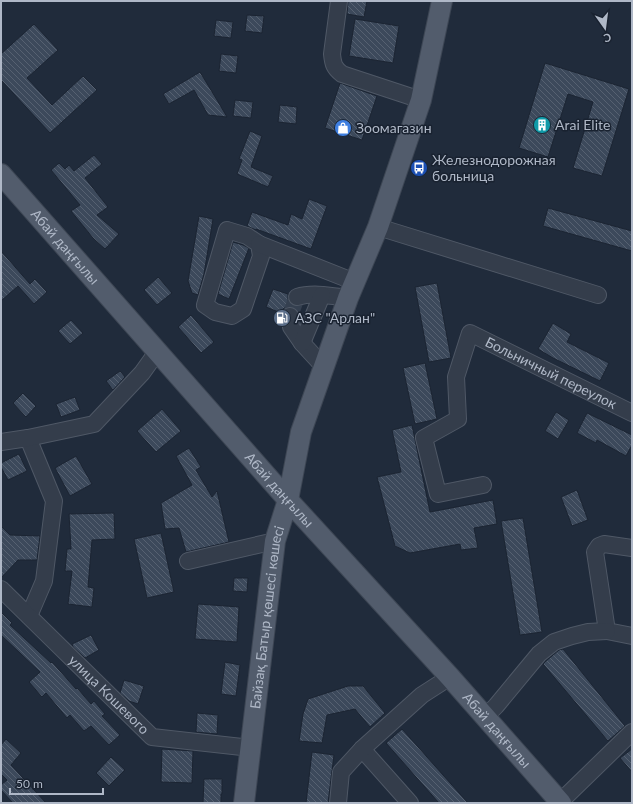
<svg xmlns="http://www.w3.org/2000/svg" width="633" height="804" viewBox="0 0 633 804" font-family="Lato,sans-serif">
<defs>
<pattern id="building-back-hatch" width="6" height="6" patternUnits="userSpaceOnUse"><rect width="6" height="6" fill="#3c495b"/><path d="M-1 5l2 2M0 0l6 6M5-1l2 2" fill="none" stroke="#566171"/></pattern>
</defs>
<rect width="100%" height="100%" fill="#202b3b"/>
<path fill="url(#building-back-hatch)" stroke="#1b2432" d="M348,1H367L364,17L347,14Z
M247,15L264,16L262,33L245,31Z
M355,19L399,26L393,63L349,56Z
M216,20L233,22L231,38L214,36Z
M34,24L58,50L27,78L52,105L83,76L97,90L50,133L1,80V54Z
M221,54L238,56L236,73L219,71Z
M545,63L629,89L602,176L573,168L593,102L568,94L548,157L519,148Z
M200,72L217,100L227,117L208,115L194,90L169,104L163,94Z
M340,83L377,96L362,140L325,128Z
M235,100L253,102L251,118L233,116Z
M280,105L297,107L296,124L278,122Z
M250,131L262,136L251,167L273,176L268,187L237,174L242,160L239,159Z
M94,155L102,164L85,178L108,207L97,215L119,234L105,249L93,238L71,211L80,205L51,170L59,163L65,169L69,165L74,171Z
M309,199L327,206L311,249L256,229V230L247,226L252,212L288,225L291,214L302,219Z
M548,208L632,231V251L543,226Z
M199,216L213,219L204,274L198,295L192,293L188,281Z
M233,242L243,245L249,248L229,299L218,294Z
M1,251L30,284L35,279L47,292L34,304L18,286L1,301Z
M158,277L172,293L157,305L144,290Z
M437,283L451,358L429,362L415,287Z
M273,289L288,294V300L290,304L295,306H300L298,312L294,308L290,307L284,308L281,313L266,307Z
M191,315L214,342L201,353L178,327Z
M71,320L83,333L70,344L58,331Z
M553,323L571,334L567,342L609,363L600,381L553,358L538,349Z
M425,363L437,419L415,424L403,368Z
M120,371L125,377L113,390L106,381Z
M23,393L36,406L26,417L13,403Z
M75,397L80,410L61,417L56,404Z
M162,409L181,431L156,452L137,431Z
M556,412L569,420L558,439L545,431Z
M587,413L632,435V445L626,456L597,440L596,443L577,433Z
M412,425L430,512L493,500L497,524L474,528L478,548L461,550L460,544L410,553L395,546L377,477L401,472L392,430Z
M189,448L201,467L196,470L212,497L217,491L229,542L186,552L179,528L165,529L161,503L192,485L176,456Z
M19,454L27,471L8,480L1,467V463Z
M76,456L92,484L70,496L55,468Z
M577,490L588,520L572,526L561,497Z
M114,513L115,539L92,540L88,587L94,588L92,607L68,604L72,571H65L67,549H71L69,514Z
M523,518L542,632L520,635L501,521Z
M1,526L10,535L40,536L37,560H18L1,578Z
M161,533L174,592L147,598L134,539Z
M234,578H248L247,592L233,591Z
M198,604L239,607L237,642L195,639Z
M1,612L12,623L10,625L51,663L52,662L76,689L77,688L91,704L94,701L105,714L102,716L120,735L109,745L91,726L84,731L70,715L67,718L46,693L42,697L29,682L40,672L1,635Z
M91,635L99,650L85,658L73,647L72,644Z
M563,649L625,726L608,741L543,664L546,661L559,650Z
M225,662L240,665L236,696L221,694Z
M124,680L144,686L138,704L129,701L120,693Z
M348,686H363L385,713L370,727L355,709L327,715L322,743L299,741L303,714L308,699Z
M197,713L218,715L217,734L196,732Z
M402,729L468,803H439L386,743Z
M6,739L21,753L11,765L46,803H13L1,790V785L7,780L2,775L1,776V745Z
M162,749L193,751L192,783L161,782Z
M632,749V772L620,758Z
M312,752L334,755L328,803H306Z
M111,757L125,770L109,786L96,773Z
M204,779H222V794H221V803H203Z"/>
<g fill="none" stroke-linecap="round" stroke-linejoin="round">
<path stroke="#354050" stroke-width="16" stroke-dasharray="16 8" stroke-linecap="butt" d="M290,316L297,297"/>
<g stroke="#4f5866" stroke-width="18">
<g id="minor">
<path d="M339,1L332,54C333,64 334,68 342,74L421,100"/>
<path d="M378,227L598,295"/>
<path d="M227,230L247,236L259,244L261,256L243,309L232,316L215,312L205,305Z"/>
<path d="M259,244L355,282"/>
<path d="M297,297C313,292 332,296 348,298"/>
<path d="M290,316L291,327L302,343L324,367"/>
<path d="M302,343L322,295"/>
<path d="M28,438L54,501L44,581L29,616"/>
<path d="M1,442L28,438L94,424L142,373L157,352"/>
<path id="s1" d="M483,485L438,494L424,438L458,419L456,377L470,333L632,413"/>
<path d="M632,548L604,544L599,546L595,552L607,631L632,636"/>
<path d="M188,561L275,541"/>
<path id="s2" d="M1,589L152,737L251,748"/>
<path d="M485,717L496,706L539,654L554,642L572,636L588,632L607,631"/>
<path d="M362,749L410,803"/>
<path d="M560,802L632,732"/>
<path d="M338,803L341,772L362,749L422,695L450,677"/>
</g>
</g>
<g stroke="#3d4654" stroke-width="22">
<g id="major">
<path id="s3" d="M1,174L288,500L450,677L561,803"/>
<path id="s4" d="M244,803L275,541L288,500L301,432L348,298L378,227L421,100L442,1"/>
</g>
</g>
<use href="#minor" stroke="#343d4b" stroke-width="16"/>
<use href="#major" stroke="#525c6c" stroke-width="20"/>
</g>
<defs>
<g id="building-disc" transform="scale(0.9)"><circle r="9.5" fill="#0f9aa8" stroke="#192230"/><path d="M-4-6H4V6H1V3H-1V6H-4ZM-2.5-4.3h1.7v1.8h-1.7ZM.8-4.3h1.7v1.8H.8ZM-2.5-1h1.7V.8h-1.7ZM.8-1h1.7V.8H.8Z" fill="#fff"/></g>
<g id="shop-disc" transform="scale(0.9)"><circle r="9.5" fill="#3f7fe0" stroke="#192230"/><path d="M-5-2.5h2.3a2.7 3.5 0 0 1 5.4 0H5L5.5 6h-11ZM-1.5-2.5h3a1.5 2.3 0 0 0-3 0Z" fill="#fff"/></g>
<g id="bus-disc" transform="scale(0.9)"><circle r="9.5" fill="#1a4fb4" stroke="#192230"/><path d="M-5-6H5V4H4V6H2V4H-2V6H-4V4H-5ZM-3.5-4V0h7V-4ZM-3.5 1.2v1.5H-2V1.2ZM2 1.2v1.5H3.5V1.2Z" fill="#fff"/></g>
<g id="fuel-disc" transform="scale(0.9)"><circle r="9.5" fill="#5c6f8a" stroke="#192230"/><path d="M-5.5-6h7V0h2V4h1.3V-2.5L3-4.5l.8-.8L6-3V5H2.5V1h-1V6h-7ZM-4.2-4.7v3.2H.2V-4.7Z" fill="#fff"/></g>
</defs>
<g fill-rule="evenodd">
<use href="#building-disc" x="542" y="125"/>
<use href="#shop-disc" x="343" y="128"/>
<use href="#bus-disc" x="419" y="168"/>
<use href="#fuel-disc" x="282" y="318"/>
</g>
<g text-anchor="middle" stroke-width="3" stroke-linejoin="round" paint-order="stroke">
<g font-size="14" fill="#afb8c7" stroke="#192230" text-anchor="start">
<text x="555" y="130">Arai Elite</text>
<text x="356" y="133">Зоомагазин</text>
<text x="432" y="165">Железнодорожная<tspan x="432" dy="16">больница</tspan></text>
<text x="295" y="323">АЗС "Арлан"</text>
</g>
<g font-size="14" fill="#afb8c7" stroke="#192230">
<text dy="5" stroke="none"><textPath href="#s3" startOffset="97">Абай даңғылы</textPath></text>
<text dy="5" stroke="none"><textPath href="#s1" startOffset="321">Больничный переулок</textPath></text>
<text dy="5" stroke="none"><textPath href="#s3" startOffset="421">Абай даңғылы</textPath></text>
<text dy="5" stroke="none"><textPath href="#s4" startOffset="187">Байзақ Батыр қөшесі көшесі</textPath></text>
<text dy="5" stroke="none"><textPath href="#s2" startOffset="151">улица Кошевого</textPath></text>
<text dy="5" stroke="none"><textPath href="#s3" startOffset="745">Абай даңғылы</textPath></text>
</g>
</g>
<rect width="633" height="804" fill="none" stroke="#afb8c7" stroke-width="4"/>
<g transform="translate(605 28) rotate(166)" stroke="#192230" stroke-width="3" paint-order="stroke">
<path d="M0-3L7 15L0 10L-7 15Z" fill="#afb8c7"/>
<text y="-6" font-size="11" font-weight="bold" text-anchor="middle" fill="#afb8c7">С</text>
</g>
<path d="M10 788v6h93v-6" fill="none" stroke="#afb8c7" stroke-width="2"/>
<text x="16" y="788" font-size="12" fill="#afb8c7" stroke="#192230" stroke-width="3" paint-order="stroke">50 m</text>
</svg>
